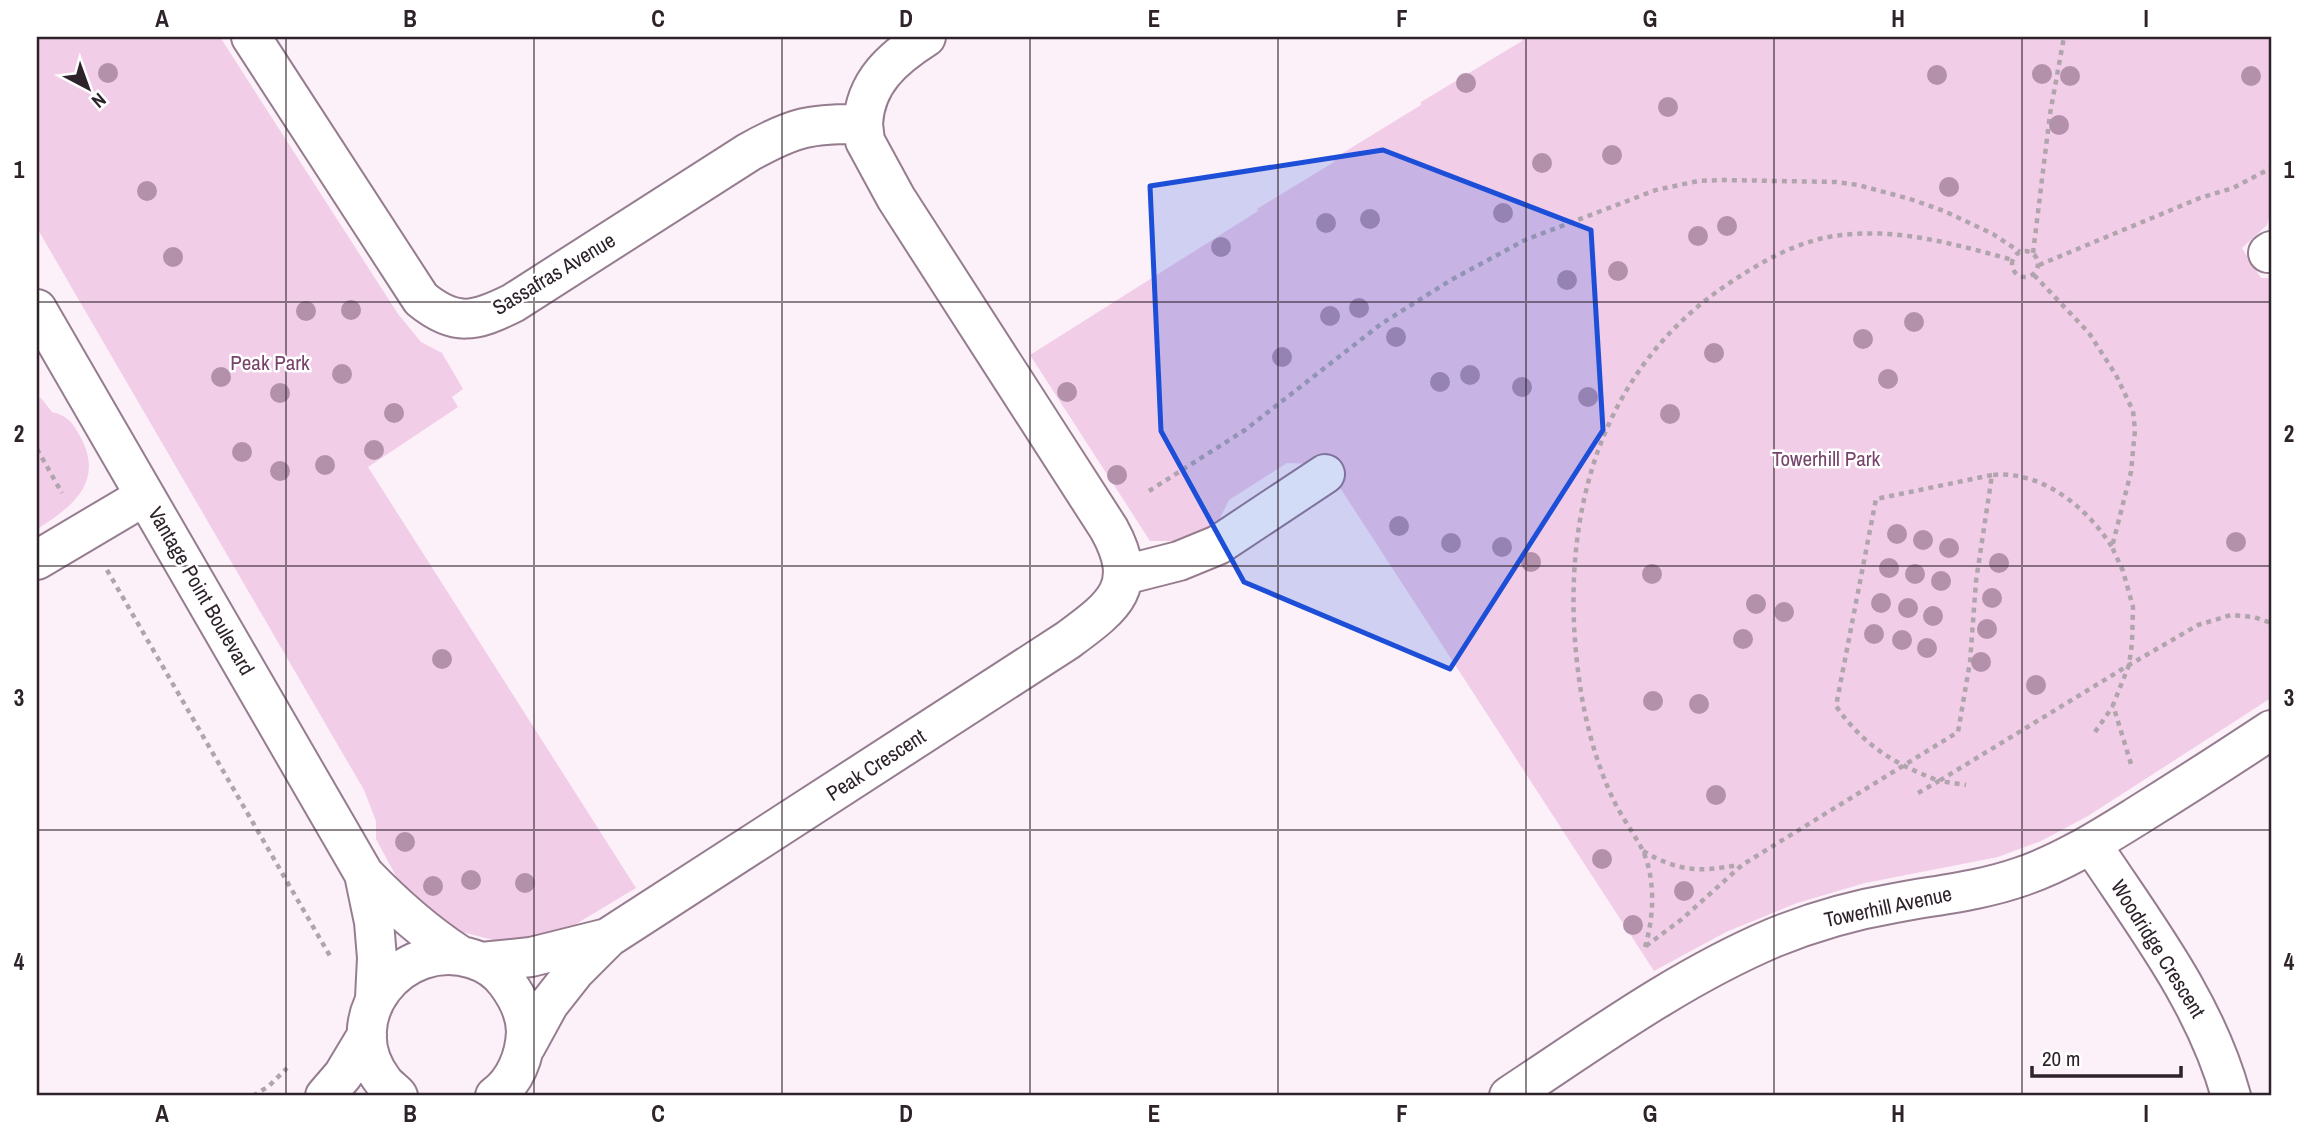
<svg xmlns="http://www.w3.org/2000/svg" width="2308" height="1133" viewBox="0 0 2308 1133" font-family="'Archivo Narrow',sans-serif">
<rect width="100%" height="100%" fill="#fcf0f9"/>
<path fill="#f2cde8" d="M37,37H220L398,314L421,342L442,353L463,389L452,397L458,407L368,467L636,888L566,930L516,941H497L462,932L445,924L414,900L396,876L376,839V821L364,790L37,228Z
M1523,37H2271V211L2267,225L2242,248L2261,278H2271V698L2088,816L2041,841L1998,857L1865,883L1797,903L1726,932L1654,971L1322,460L1315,464L1287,463L1229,500L1215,528L1179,541H1150L1030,355L1258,211L1257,209L1334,162L1333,159L1421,105V102L1522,41Z
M41,398L52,412C68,416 72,422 80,436C105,481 73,507 37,529V399Z"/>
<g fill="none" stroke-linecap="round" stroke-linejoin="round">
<g stroke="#967c8f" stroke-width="42">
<path id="minor" d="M251,37L421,299C455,327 475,322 513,303L749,152C794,127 811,123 863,124C865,82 893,58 926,37
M2268,253L2271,251
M37,309L364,874C393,904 423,931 458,954
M37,560L145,496
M1124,575L1179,561L1218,545L1325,474
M2092,845C2145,925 2205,1002 2231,1096
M364,874L374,922L377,958L375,998
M482,962L531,957L607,938
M526,1046L549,1004L575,971L609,937L1068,640C1114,606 1141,587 1109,529L896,198L865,141L863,124
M325,1096L343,1075L367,1035
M398,1096C394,1091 387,1087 383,1081C335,1019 401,936 473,959C486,963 499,972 507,983C518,998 526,1013 526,1032C525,1056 515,1082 495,1096
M1509,1096C1594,1040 1679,978 1773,938C1812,922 1854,910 1895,903C1937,895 1980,891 2020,877C2062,863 2100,839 2137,816C2182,788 2227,759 2271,730"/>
</g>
<path stroke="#b0a5ad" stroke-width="4.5" stroke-dasharray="5 5" stroke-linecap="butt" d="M2012 264a13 13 0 1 1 26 0a13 13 0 1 1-26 0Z
M2033,253L2050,114L2064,37
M2039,265L2200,198L2233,188L2271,168
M2034,275L2089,333L2116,375L2133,411L2135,430L2131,472L2112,547L2123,571L2133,607L2132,643L2129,665L2113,705L2131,764
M37,449L62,493
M1992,475L1876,499L1836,706C1864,746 1893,763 1939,781L2129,665L2198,625L2231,615L2254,617L2271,623
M1149,491L1245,430L1381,324L1451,280L1525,240L1656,190L1698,181L1721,180L1836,182L1858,185L1910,199L1944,211L1993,234L2020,252
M107,570L330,956
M2095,732L2113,706
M1918,793L1939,781L1966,785
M1643,851C1679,872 1699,872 1739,865
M1646,946L1682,919L1742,865L1958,732L1970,662L1976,581L1992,475C2041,470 2087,507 2112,547
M1645,947C1654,917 1656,878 1642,849C1633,832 1621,816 1613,799C1598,767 1588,732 1582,698C1555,539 1589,375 1731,282C1764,260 1802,239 1842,235C1900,228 1958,245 2013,260
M253,1096L269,1086L287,1068"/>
<use href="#minor" stroke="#fff" stroke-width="38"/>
</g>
<g fill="#b391ab">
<circle cx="108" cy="73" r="10"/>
<circle cx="2042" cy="74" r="10"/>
<circle cx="1937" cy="75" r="10"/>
<circle cx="2070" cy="76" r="10"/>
<circle cx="2251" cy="76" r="10"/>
<circle cx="1466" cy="83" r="10"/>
<circle cx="1668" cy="107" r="10"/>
<circle cx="2059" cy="125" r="10"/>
<circle cx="1612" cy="155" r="10"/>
<circle cx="1542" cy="163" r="10"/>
<circle cx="1949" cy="187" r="10"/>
<circle cx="147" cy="191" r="10"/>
<circle cx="1503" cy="213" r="10"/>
<circle cx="1370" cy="219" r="10"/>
<circle cx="1326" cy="223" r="10"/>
<circle cx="1727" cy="226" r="10"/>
<circle cx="1698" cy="236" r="10"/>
<circle cx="1221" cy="247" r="10"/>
<circle cx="173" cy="257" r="10"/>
<circle cx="1618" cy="271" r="10"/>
<circle cx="1567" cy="280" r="10"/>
<circle cx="1359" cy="308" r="10"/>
<circle cx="351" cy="310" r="10"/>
<circle cx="306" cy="311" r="10"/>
<circle cx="1330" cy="316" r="10"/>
<circle cx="1914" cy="322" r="10"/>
<circle cx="1396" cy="337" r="10"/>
<circle cx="1863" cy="339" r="10"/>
<circle cx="1714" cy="353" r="10"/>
<circle cx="1282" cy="357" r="10"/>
<circle cx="342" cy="374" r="10"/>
<circle cx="1470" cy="375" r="10"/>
<circle cx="221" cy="377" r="10"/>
<circle cx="1888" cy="379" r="10"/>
<circle cx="1440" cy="382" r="10"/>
<circle cx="1522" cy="387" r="10"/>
<circle cx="1067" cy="392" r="10"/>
<circle cx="280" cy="393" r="10"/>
<circle cx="1588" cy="397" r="10"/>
<circle cx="394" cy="413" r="10"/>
<circle cx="1670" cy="414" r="10"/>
<circle cx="374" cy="450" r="10"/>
<circle cx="242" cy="452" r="10"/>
<circle cx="325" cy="465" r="10"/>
<circle cx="280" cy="471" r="10"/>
<circle cx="1117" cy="475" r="10"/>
<circle cx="1399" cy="526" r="10"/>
<circle cx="1897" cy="534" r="10"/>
<circle cx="1923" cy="540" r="10"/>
<circle cx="2236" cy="542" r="10"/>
<circle cx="1451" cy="543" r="10"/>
<circle cx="1502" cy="547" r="10"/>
<circle cx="1949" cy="548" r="10"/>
<circle cx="1531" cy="562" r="10"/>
<circle cx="1999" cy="563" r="10"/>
<circle cx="1889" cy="568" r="10"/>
<circle cx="1652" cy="574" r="10"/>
<circle cx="1915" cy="574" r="10"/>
<circle cx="1941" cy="581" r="10"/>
<circle cx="1992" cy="598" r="10"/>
<circle cx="1881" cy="603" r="10"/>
<circle cx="1756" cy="604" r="10"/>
<circle cx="1908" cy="608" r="10"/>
<circle cx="1784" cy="612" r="10"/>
<circle cx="1933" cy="616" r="10"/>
<circle cx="1987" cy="629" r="10"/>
<circle cx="1874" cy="634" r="10"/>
<circle cx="1743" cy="639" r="10"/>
<circle cx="1902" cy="640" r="10"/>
<circle cx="1927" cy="648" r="10"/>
<circle cx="442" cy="659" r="10"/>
<circle cx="1981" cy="662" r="10"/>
<circle cx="2036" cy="685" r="10"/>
<circle cx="1653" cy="701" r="10"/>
<circle cx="1699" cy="704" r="10"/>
<circle cx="1716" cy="795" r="10"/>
<circle cx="405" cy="842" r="10"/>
<circle cx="1602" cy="859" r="10"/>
<circle cx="471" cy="880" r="10"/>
<circle cx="525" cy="883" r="10"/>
<circle cx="433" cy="886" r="10"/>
<circle cx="1684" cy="891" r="10"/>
<circle cx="1633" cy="925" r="10"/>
</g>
<path fill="#1d4ed8" fill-opacity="0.2" stroke="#1d4ed8" stroke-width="5" stroke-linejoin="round" d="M1383,150L1591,230L1603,430L1450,669L1244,582L1161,431L1150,186Z"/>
<path fill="none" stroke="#2e232b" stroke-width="2" stroke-opacity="0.55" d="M286,37V1096M534,37V1096M782,37V1096M1030,37V1096M1278,37V1096M1526,37V1096M1774,37V1096M2022,37V1096M37,302H2271M37,566H2271M37,830H2271"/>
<g text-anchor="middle" stroke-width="5" stroke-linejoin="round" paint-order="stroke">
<g font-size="21" fill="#2e232b" stroke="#fff">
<text transform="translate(554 274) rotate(-31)" y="7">Sassafras Avenue</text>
<text transform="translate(201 591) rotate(60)" y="7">Vantage Point Boulevard</text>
<text transform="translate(876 765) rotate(-33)" y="7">Peak Crescent</text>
<text transform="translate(1888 907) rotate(-12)" y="7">Towerhill Avenue</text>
<text transform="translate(2158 949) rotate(58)" y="7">Woodridge Crescent</text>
</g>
<g font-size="21" fill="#77436b" stroke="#fff">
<text x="270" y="370">Peak Park</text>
<text x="1826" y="466">Towerhill Park</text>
</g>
</g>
<rect width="2308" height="1133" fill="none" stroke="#ffffff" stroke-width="77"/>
<g transform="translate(88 88) rotate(139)" stroke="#ffffff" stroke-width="5" paint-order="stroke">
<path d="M0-5L12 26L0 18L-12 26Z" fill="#2e232b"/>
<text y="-10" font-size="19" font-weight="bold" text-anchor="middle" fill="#2e232b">N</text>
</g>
<path d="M2032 1066v10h149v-10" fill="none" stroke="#2e232b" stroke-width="3.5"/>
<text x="2042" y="1066" font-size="21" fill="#2e232b" stroke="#ffffff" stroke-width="5" paint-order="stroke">20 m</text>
<rect x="38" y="38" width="2232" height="1056" fill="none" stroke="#2e232b" stroke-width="2.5"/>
<g font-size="23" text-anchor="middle" font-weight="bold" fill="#2e232b">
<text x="162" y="27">A</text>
<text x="410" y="27">B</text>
<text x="658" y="27">C</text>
<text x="906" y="27">D</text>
<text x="1154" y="27">E</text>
<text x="1402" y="27">F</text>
<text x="1650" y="27">G</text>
<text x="1898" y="27">H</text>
<text x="2146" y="27">I</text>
<text x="19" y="178">1</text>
<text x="2289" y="178">1</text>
<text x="19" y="442">2</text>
<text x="2289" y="442">2</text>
<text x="19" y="706">3</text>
<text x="2289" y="706">3</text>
<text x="19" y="970">4</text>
<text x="2289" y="970">4</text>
<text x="162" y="1122">A</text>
<text x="410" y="1122">B</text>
<text x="658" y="1122">C</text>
<text x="906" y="1122">D</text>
<text x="1154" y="1122">E</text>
<text x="1402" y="1122">F</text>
<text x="1650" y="1122">G</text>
<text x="1898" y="1122">H</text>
<text x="2146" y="1122">I</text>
</g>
</svg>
